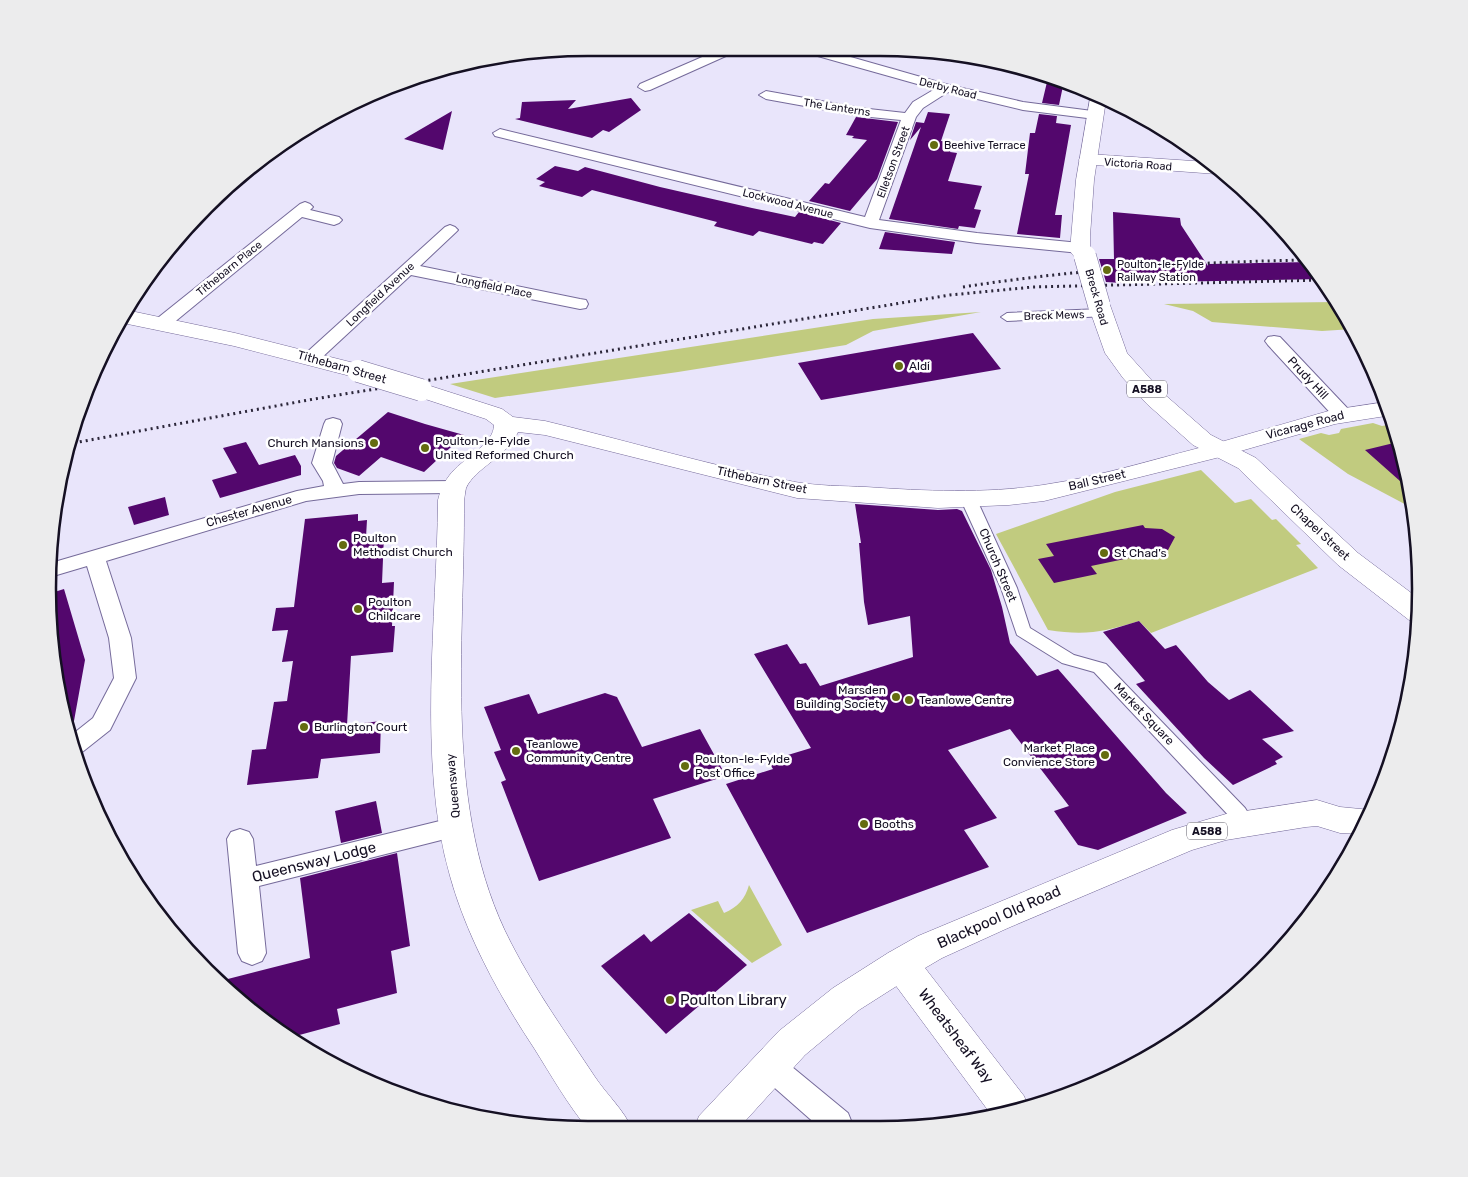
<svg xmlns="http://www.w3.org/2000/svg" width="1468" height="1177" viewBox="0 0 1468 1177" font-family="Rubik,sans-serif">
<rect width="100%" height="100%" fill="#e9e5fb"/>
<path fill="#c1cb7f" d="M1337,302L1353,329L1322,331L1212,322L1193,311L1164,304Z
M981,312L873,331L846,345L678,372L495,398L450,384L873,319Z
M1393,421L1414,509L1348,474L1299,439L1321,433L1329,435L1339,433L1341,429L1373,423L1382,426L1392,424Z
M1201,470L1235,503L1251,499L1272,520L1276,519L1301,544L1296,545L1318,568L1151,633L1139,621C1103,632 1086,636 1048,630L996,534L1115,492Z
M749,885L782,945L752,963L691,910L718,901L724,913C738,907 745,899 749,885Z"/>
<path fill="#53076d" d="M1047,82L1063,86L1059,105L1042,103Z
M631,98L641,110L609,132L603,130L592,138L515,119L520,118L522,102L576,100L568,109Z
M452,111L443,150L404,139Z
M928,112L950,114L941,141L953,142L950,152L957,153L948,181L982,186L974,209L981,210L975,228L959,226L958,229L889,219L921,127L910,140L916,122L924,123Z
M1039,114L1057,116L1056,123L1071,125L1055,215H1062L1060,238L1017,234L1029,174H1025L1030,133H1035Z
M856,117L898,122L877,179L850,211L809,201L825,183L829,184L867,140L852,138L854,136L846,135Z
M555,166L578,171L585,167L660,187L752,208L795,217L799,212L841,223L823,244L814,242L812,244L759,231L753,236L714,226L717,222L592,190L582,197L539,186L545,182L536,179Z
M1113,212L1180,218L1181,225L1208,266V264L1311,262L1322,279L1162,282L1159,277H1120L1122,283L1106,282L1099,259H1114Z
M885,232L955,242L952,254L879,249Z
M973,333L1001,369L821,400L798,363Z
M388,412L425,424L464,435L424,472L381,457L359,476L337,468L334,463L336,456Z
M246,442L259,465L295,455L301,466V475L220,498L212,480L237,473L223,448Z
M1398,442L1406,473L1409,489L1365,450Z
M165,497L169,515L134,525L128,507Z
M855,504L938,510L957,509L962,511L991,570L1002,607L1010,643L1037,676L1058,669L1166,793L1187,813L1098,850L1078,845L1054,811L1069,806L1010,729L948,750L997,818L964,830L989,867L807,933L726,784L773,769L768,761L811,748L754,654L787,644L800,664L806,663L820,686L913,657L910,616L868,625L864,602L859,543H861Z
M358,514V521L367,520L366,537L384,535L382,583L394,582L392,626H395L393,652L351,656L347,725L381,721L380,753L321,759L318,778L247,785L252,750L266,749L274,702L287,701L293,661L282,662L288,630L272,631L276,608L294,607L305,519Z
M1143,525L1145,528L1162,529L1175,537L1168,550L1091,566L1097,574L1054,583L1038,559L1054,556L1046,544Z
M64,589L85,660L72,732L69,735L66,728L48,594Z
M1139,621L1165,649L1176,645L1208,682L1229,700L1250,690L1294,731L1262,739L1283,757L1275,761L1277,764L1233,785L1204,758L1136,684L1145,681L1103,632Z
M605,693L617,697L642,747L700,729L726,776L653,799L671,838L539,881L501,782L506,780L494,752L501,750L484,707L529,694L538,714Z
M376,801L382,833L341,843L335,811Z
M397,853L410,946L391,951L397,993L337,1009L340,1024L292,1037L259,1018L220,981L310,958L300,878Z
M689,913L747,965L666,1034L601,966L644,934L651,942Z"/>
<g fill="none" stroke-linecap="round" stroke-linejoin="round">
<g stroke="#756a9a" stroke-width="2">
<path id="pedestrian" d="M1101,309L1106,310L1107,313L1106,316L1007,321L1001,317L1007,313Z
M969,495L974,497L977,500L1017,588L1030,628L1074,655L1106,664L1245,808L1255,824L1252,829C1240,833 1237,828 1231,818L1094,672L1062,663L1017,635L1001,588L961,500L964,497Z"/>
</g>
<g stroke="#756a9a" stroke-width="2">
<path id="minor" d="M723,48H739L737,51L650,90L645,91L638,87L640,84Z
M798,48H819L949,85L1023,102L1100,112L1102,115L1095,119L1023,110L948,92L923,108L916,117L879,220L977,233L1080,243L1086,245L1088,248L1086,251L1080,253L977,243L870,228L495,136L493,133L500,129L865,217L901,120L860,116L766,99L759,95L766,91L860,108L905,113L913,102L935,89L800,51Z
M305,202L310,204L313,207L310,210L339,217L342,220L339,223L334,225L302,217L166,329H154L152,325L154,321L300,204Z
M450,225L455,227L458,230L455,233L420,266L580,299L586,300L588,304L586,308L580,309L411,275L317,362L311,363L305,362L302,358L305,354L445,227Z
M1274,336L1280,337L1350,411L1352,415L1350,419L1343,421L1336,419L1268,345L1265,341L1268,337Z
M333,418L340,420L342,424L332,463L343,484L359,482L454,481L461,483L464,487L461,491L454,493L359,494L306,501L106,561L131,638L136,678L110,730L81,753L77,755L69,737L93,718L114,678L109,638L87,566L50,577L51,563L297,491L324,486L323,481L312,463L324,424L326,420Z
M456,817L465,820L469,827L465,834L259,886L266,953L262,961L252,965L242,961L238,953L227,839L231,832L240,829L249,832L253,839L256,866Z
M770,1053L780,1057L848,1113L852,1123L850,1129H817L818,1126L760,1075L755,1066L760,1057Z"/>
</g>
<g stroke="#756a9a" stroke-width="1">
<path id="tertiary" d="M1088,154L1208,162L1223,172L1217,174L1081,164L1079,160L1081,156Z
M1386,402L1392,415L1335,424L1223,456L1214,454L1211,449L1214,444L1332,410Z"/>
</g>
<g stroke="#756a9a" stroke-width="1">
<path id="secondary" d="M126,310L235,333L366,366L369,371L366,376L358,378L234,346L118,322Z
M421,383L502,409L513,417L545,421C628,441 711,466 795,482C818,486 843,486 866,487C925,491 984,494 1043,485C1104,476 1164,456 1223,442L1232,444L1235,449L1232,454L1044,501L1009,505L938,508L797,498L545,435L518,432C508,456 475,468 466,488C465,492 465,496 464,500C465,645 442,810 511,943C535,990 566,1033 595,1077C607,1095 624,1110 632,1129H588C568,1105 551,1075 534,1048C499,995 467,937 450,876C417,762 437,618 438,500C441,488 446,478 455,469C467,457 494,443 494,425L486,419L413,395L409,390L413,385Z
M901,949L914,953L919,964L914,975L859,1010L805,1055L738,1129H694L699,1116L779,1031L833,988L888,953Z"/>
</g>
<g stroke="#756a9a" stroke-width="1">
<path id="primary" d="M1091,93L1106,100L1094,180L1090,236V250L1095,256L1092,260C1081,263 1076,260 1070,251L1076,180Z
M1099,299L1107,300L1110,305L1127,353L1164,394L1211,435L1256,458L1358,553L1418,598L1419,622L1409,620L1338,565L1238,468L1193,445L1147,404L1123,378L1105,353L1088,305L1091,300Z
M1317,800L1340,807L1371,810L1361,834L1340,833L1317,826L1306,827L1226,840L1192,850L1008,928L942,958L925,968L1024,1096L1028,1106L990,1113L888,975L883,964L888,953L918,936L1172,830L1226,814Z"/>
</g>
<use href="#pedestrian" fill="#fff" fill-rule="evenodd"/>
<use href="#minor" fill="#fff" fill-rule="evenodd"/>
<use href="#tertiary" fill="#fff" fill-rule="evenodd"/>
<use href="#secondary" fill="#fff" fill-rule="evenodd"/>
<use href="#primary" fill="#fff" fill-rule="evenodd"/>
<path stroke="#2b2639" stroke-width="3" stroke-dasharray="2 4" stroke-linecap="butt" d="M963,287C1078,269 1193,262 1309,260
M68,444L314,399L950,295L1033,287L1323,280"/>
<g stroke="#756a9a" stroke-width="23" stroke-linecap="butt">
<path id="secondary-bridge" d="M358,371L421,390"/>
</g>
<g stroke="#756a9a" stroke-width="23" stroke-linecap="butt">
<path id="primary-bridge" d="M1085,256L1099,305"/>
</g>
<use href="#secondary-bridge" stroke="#fff" stroke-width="22"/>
<use href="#primary-bridge" stroke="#fff" stroke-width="22"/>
</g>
<g fill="#646c10" stroke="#fff" stroke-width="2">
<circle cx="934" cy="145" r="5"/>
<circle cx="1107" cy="270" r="5"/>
<circle cx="899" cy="366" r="5"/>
<circle cx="374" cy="443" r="5"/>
<circle cx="425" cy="448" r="5"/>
<circle cx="343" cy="545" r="5"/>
<circle cx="1104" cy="553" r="5"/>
<circle cx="358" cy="609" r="5"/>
<circle cx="896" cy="697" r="5"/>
<circle cx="909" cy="700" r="5"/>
<circle cx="304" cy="727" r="5"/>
<circle cx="516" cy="751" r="5"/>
<circle cx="1105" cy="755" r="5"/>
<circle cx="685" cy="766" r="5"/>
<circle cx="864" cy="824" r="5"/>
<circle cx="670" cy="1000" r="5"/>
</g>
<g text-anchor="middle" stroke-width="5" stroke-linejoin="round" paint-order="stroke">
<g font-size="11" fill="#151023" stroke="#fff">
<text transform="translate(948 88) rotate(14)" y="4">Derby Road</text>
<text transform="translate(837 107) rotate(9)" y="4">The Lanterns</text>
<text transform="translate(893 162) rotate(-70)" y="4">Elletson Street</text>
<text transform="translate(1138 164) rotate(4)" y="4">Victoria Road</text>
<text transform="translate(788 203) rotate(14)" y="4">Lockwood Avenue</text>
<text transform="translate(229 268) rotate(-39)" y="4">Tithebarn Place</text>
<text transform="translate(494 286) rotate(12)" y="4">Longfield Place</text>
<text transform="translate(380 294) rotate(-43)" y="4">Longfield Avenue</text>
<text transform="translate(1097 297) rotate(74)" y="4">Breck Road</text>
<text transform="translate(1054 315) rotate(-2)" y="4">Breck Mews</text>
</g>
<g font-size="11" fill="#151023" stroke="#fff" text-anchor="start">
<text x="944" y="149">Beehive Terrace</text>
<text x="1117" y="268">Poulton-le-Fylde<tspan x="1117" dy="13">Railway Station</tspan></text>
</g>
<g fill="#fff" stroke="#5b5865" stroke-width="1">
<rect x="1127" y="380.5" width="40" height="17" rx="4"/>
<rect x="1187" y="822.5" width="40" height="17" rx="4"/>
</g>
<g font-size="11" font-weight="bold" fill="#151023">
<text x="1147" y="393">A588</text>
<text x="1207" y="835">A588</text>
</g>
<g font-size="12" fill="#151023" stroke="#fff" text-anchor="start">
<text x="909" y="370">Aldi</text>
<text x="435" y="445">Poulton-le-Fylde<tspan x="435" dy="14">United Reformed Church</tspan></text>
<text x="364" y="447" text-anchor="end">Church Mansions</text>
<text x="353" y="542">Poulton<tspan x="353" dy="14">Methodist Church</tspan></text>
<text x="1114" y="557">St Chad's</text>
<text x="368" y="606">Poulton<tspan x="368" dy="14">Childcare</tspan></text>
<text x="886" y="694" text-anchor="end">Marsden<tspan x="886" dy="14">Building Society</tspan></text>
<text x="919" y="704">Teanlowe Centre</text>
<text x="314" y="731">Burlington Court</text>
<text x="526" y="748">Teanlowe<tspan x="526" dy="14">Community Centre</tspan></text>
<text x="1095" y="752" text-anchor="end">Market Place<tspan x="1095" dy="14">Convience Store</tspan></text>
<text x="695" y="763">Poulton-le-Fylde<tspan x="695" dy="14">Post Office</tspan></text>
<text x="874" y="828">Booths</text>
</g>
<g font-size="12" fill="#151023" stroke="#fff">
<text transform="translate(342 367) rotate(16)" y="4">Tithebarn Street</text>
<text transform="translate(1308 378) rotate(47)" y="4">Prudy Hill</text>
<text transform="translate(1305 425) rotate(-15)" y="4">Vicarage Road</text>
<text transform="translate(762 480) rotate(12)" y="4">Tithebarn Street</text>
<text transform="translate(1097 480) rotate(-13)" y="4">Ball Street</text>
<text transform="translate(249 511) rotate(-16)" y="4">Chester Avenue</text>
<text transform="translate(1320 532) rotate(43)" y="4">Chapel Street</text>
<text transform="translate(998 565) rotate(67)" y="4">Church Street</text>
<text transform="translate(1144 714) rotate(46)" y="4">Market Square</text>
<text transform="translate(453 786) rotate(-95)" y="4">Queensway</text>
</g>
<g font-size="15" fill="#151023" stroke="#fff">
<text transform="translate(314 862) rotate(-14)" y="5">Queensway Lodge</text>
<text transform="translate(999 917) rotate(-24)" y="5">Blackpool Old Road</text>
<text transform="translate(956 1036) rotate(53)" y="5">Wheatsheaf Way</text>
</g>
<g font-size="15" fill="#151023" stroke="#fff" text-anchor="start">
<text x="680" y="1005">Poulton Library</text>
</g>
</g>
<path d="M0 0H1468V1177H0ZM588 56H880A532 532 0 0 1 1412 588V589A532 532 0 0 1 880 1121H588A532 532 0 0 1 56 589V588A532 532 0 0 1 588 56Z" fill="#ececed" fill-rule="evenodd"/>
<path fill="none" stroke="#151023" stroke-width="2.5" d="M588 56H880A532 532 0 0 1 1412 588V589A532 532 0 0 1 880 1121H588A532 532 0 0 1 56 589V588A532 532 0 0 1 588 56Z"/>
</svg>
